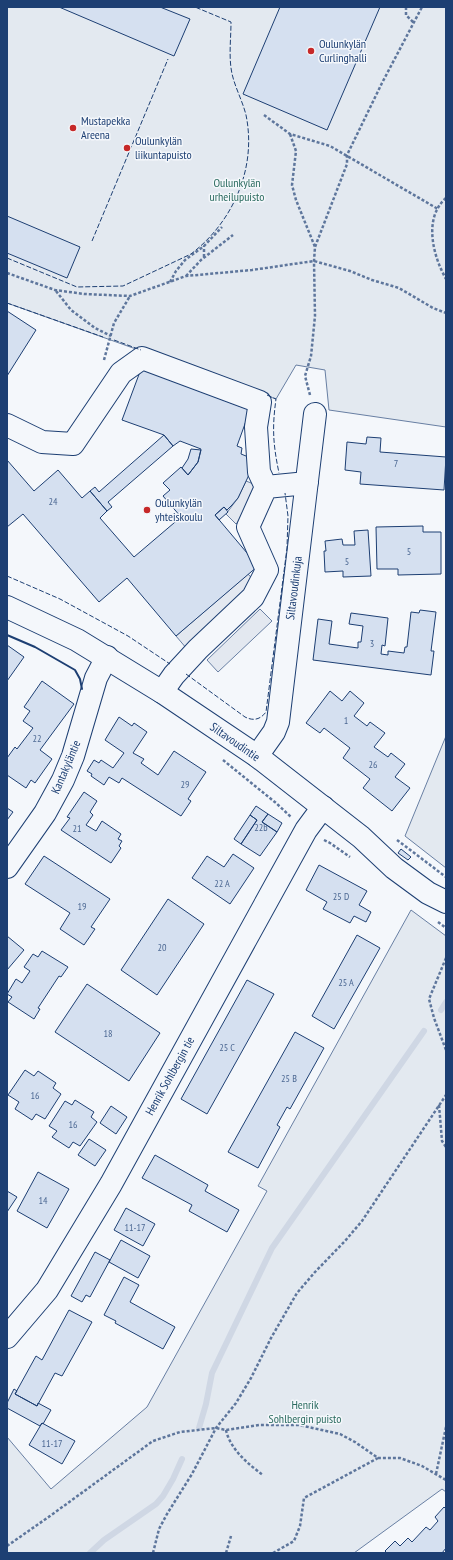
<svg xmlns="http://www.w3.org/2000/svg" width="453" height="1560" viewBox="0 0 453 1560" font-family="'PT Sans Narrow',sans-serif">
<rect width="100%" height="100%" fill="#f4f7fb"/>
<path fill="#e3e9f0" stroke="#687fa3" d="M7,7H446V427L329,410L325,370L296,365L276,399L7,303Z
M446,736V868L405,836Z
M411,910L446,936V1492L442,1489L354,1553H7V1437L51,1489L147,1407L267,1191L258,1186Z"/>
<path fill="#e3e8f0" stroke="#687fa3" d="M246,481L261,487L248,511L236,524L226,514L238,498Z
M248,574L259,586L187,649L176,636Z
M260,609L272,621L218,672L207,660Z"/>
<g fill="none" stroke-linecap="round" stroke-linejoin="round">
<path stroke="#cfd7e4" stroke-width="6" d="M441,1010L446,1002
M199,1428L206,1404L212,1373L272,1248L424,1031
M90,1553L104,1540L156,1504L163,1496L173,1479L182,1459"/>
</g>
<path fill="#d5e0f0" stroke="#1d3f73" d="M59,7H160L190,19L174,56Z
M280,7H380L327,130L243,94Z
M7,216L80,247L67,278L7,253Z
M7,311L36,330L7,376Z
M141,369L250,410L237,446L242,448L241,454L251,458V466L248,477L238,498L232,505L227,510L224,507L215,515L258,566L176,636L127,578L99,602L23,514L7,527V460L34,491L58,470L82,498L90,491L107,511L100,518L134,557L181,517L163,496L170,490L163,483L181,467L188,475L198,462L201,449L180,441L173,446L164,435L122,420Z
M164,435L173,446L108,502L112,507L107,511L90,491L95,487L99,492Z
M367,437L381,438L380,452L446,457L444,490L360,484L361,472L345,470L347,442L366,444Z
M191,449L201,450L198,462L188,475L182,468L188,459Z
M224,507L228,512L219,520L215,515Z
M423,526V532H441V574L398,575V569H377L376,527Z
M368,530L371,576L343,577V571L325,572L324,551H326L325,541L342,539L343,545H355L354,531Z
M420,610L436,612L431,651H434L431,675L313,660L318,619L332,621L329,644L358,648V642H361L363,626L349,624L351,613L388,618L385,646L382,645L381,654L388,655V651L404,653L405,647H407L411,612L419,613Z
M7,645L24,657L7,681Z
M42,681L74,704L40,750L52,759L35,783L31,780L26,788L7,775V758L15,747L17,749L33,728L23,721L30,711L24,707Z
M330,691L342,701L350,691L364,703L354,716L367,726L370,722L385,733L374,747L388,757L391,753L405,764L395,777L410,788L392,811L363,788L370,779L343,758L350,748L324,728L320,733L306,723Z
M119,717L132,726L134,723L147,732L133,753L144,759L141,763L158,775L174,751L206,772L188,799L191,801L181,816L122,778L119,783L109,777L104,785L91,776L92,774L87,771L94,760L99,763L101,760L113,768L124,753L105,740Z
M84,792L97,801L90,812L93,815L86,825L96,831L102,821L121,834L118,839L122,841L119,846L121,848L111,863L61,830L70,818L67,817Z
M256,806L268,814L262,822L277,832L260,856L241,844L257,820L250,815Z
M7,808L13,812L7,820Z
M268,814L282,823L277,832L262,822Z
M250,815L257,820L241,844L234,839Z
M401,849L411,857L408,860L398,853Z
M233,854L254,868L230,904L192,878L207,856L224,867Z
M44,856L110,899L91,927L95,929L84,945L60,929L70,913L25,884Z
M319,865L367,891L359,905L371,912L366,922L354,916L350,923L323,909L327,902L306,890Z
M168,899L204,924L157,995L121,970Z
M357,935L380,948L334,1029L312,1016Z
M7,936L24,950L7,970Z
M42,951L68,967L61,977L59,976L38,1008L40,1009L34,1019L8,1002L12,997L7,994L16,979L22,983L30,971L24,967L33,954L38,957Z
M247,980L274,994L207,1114L181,1099Z
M87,984L160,1033L129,1081L55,1032Z
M295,1032L324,1048L290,1109L287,1107L277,1125L280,1127L258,1168L228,1152Z
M25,1070L34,1076L38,1071L56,1083L53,1088L61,1094L45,1119L36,1114L32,1120L15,1109L19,1102L8,1095Z
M75,1100L94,1112L91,1117L97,1122L80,1146L73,1142L69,1148L52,1137L57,1131L49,1126L65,1101L72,1105Z
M111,1106L127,1117L116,1134L100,1123Z
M89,1139L106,1150L95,1166L78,1155Z
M155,1155L208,1185L205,1191L239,1210L227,1232L189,1211L192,1205L142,1178Z
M38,1172L69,1189L47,1228L17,1211Z
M7,1191L17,1197L7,1212Z
M126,1208L155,1224L143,1246L114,1230Z
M121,1240L150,1256L138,1278L109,1262Z
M95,1252L110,1260L90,1297L86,1295L82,1302L71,1296Z
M124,1277L139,1285L130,1302L175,1327L163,1349L115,1323L116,1321L104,1315Z
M69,1310L92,1322L62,1376L55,1373L37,1406L15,1394L36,1356L42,1360Z
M14,1389L17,1391L15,1394L37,1406L38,1403L51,1410L43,1424L42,1423L40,1426L7,1408V1403Z
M42,1423L75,1441L62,1464L29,1445Z
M444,1507L446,1509V1548L442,1553H387L385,1551L395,1541L400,1546L408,1538L412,1542L426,1527L430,1530L438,1521L435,1517Z"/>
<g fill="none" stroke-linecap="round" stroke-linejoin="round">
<g stroke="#1d3f73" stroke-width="24">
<path id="minor" d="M7,425L42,442L73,444L121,373L142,358L260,402L256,427L259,472L266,487L248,527L267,570L253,597L198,649L174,675L162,692
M266,487L307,483
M257,756L274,732L278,722L315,414
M7,867L45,813L63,780L73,756L96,678L107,657
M7,1337L47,1290L111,1184L306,830L323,807"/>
</g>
<g stroke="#1d3f73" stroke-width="24">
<path id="major" d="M7,607L77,640L162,692L257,756L361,837L394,868L428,893L446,902"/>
</g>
<path stroke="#5e769c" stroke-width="2.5" stroke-dasharray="3 2" stroke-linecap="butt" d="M406,7V15L414,23
M264,115L290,134L330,146L438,209
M290,134L296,151L292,185L296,200L315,247
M446,198C423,218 433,256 446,279
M204,257V246
M7,273L55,290L84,294L130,296L186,276L252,270L314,261L350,271L372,280L399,288L433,308L446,313
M186,276L201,260L233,235
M170,282L176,271L185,260L204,246L222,227
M56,291L71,310L95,328L111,336
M104,360L114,323L130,296
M310,395L305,376L311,356L315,316L314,261L315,247L347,164V155L382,83L422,7
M223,760L276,803L291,817
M324,840L330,843L350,857
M397,840L446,877
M438,922L446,928
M446,958L429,999L434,1018L446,1050
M439,1105L442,1141L446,1147
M226,1430C230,1449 248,1464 263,1475
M436,1474L446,1427
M7,1546L50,1516L153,1441L180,1432L216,1428L226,1430L259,1425H299L340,1434L355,1442L378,1458H400L422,1466L446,1480
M153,1553L159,1529L167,1514L192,1474L216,1428L236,1403L251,1378L271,1338L297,1293L315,1272L345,1241L362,1221L446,1095
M226,1553L231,1536
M273,1553L294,1541L300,1526L304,1498L378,1458"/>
<use href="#minor" stroke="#f4f7fb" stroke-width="22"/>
<use href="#major" stroke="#f4f7fb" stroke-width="22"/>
<path stroke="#1d3f73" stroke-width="1" stroke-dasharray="5 2" stroke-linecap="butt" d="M92,241L168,59
M7,258L77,287L123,286L191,254C233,222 257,168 246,115C242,99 233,84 231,68C229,53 231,37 231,22L195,7
M7,303L103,337
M114,340L141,350
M267,395L276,399C272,428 273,444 279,473
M7,576L60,599L128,636L170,664
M186,674L245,717C253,721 260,720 266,712L287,548L288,516L285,493"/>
<path stroke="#1d3f73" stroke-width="2" d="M7,635L35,647L75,670L80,679L82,689"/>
</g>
<g fill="#c62828" stroke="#f4f7fb" stroke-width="1.5">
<circle cx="311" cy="51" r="4"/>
<circle cx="73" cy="128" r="4"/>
<circle cx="127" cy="148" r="4"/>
<circle cx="147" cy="510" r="4"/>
</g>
<g text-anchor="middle" stroke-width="3" stroke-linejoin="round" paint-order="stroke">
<g font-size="10" fill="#4b6792">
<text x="396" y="467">7</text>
<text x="53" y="505">24</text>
<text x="409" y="555">5</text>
<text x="347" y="565">5</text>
<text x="372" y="647">3</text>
<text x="346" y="724">1</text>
<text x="37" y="742">22</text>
<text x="373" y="768">26</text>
<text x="185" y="788">29</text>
<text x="261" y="831">22b</text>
<text x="77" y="832">21</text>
<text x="222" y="887">22 A</text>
<text x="341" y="900">25 D</text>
<text x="82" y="910">19</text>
<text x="162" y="951">20</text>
<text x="346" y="986">25 A</text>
<text x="108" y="1037">18</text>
<text x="227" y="1051">25 C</text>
<text x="289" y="1082">25 B</text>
<text x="35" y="1099">16</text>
<text x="73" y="1128">16</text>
<text x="43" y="1204">14</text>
<text x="135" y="1231">11-17</text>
<text x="52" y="1447">11-17</text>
</g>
<g font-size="12" fill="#1d3f73" stroke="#f4f7fb" text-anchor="start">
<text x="319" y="48">Oulunkylän<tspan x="319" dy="14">Curlinghalli</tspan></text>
<text x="81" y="125">Mustapekka<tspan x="81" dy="14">Areena</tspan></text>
<text x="135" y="145">Oulunkylän<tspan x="135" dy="14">liikuntapuisto</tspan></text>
<text x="155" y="507">Oulunkylän<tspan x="155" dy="14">yhteiskoulu</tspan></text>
</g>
<g font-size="12" fill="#2c6c60" stroke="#f4f7fb">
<text x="237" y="187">Oulunkylän<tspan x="237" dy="14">urheilupuisto</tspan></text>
<text x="305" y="1409">Henrik<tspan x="305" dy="14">Sohlbergin puisto</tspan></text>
</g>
<g font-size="12" fill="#1d3f73" stroke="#f4f7fb">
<text transform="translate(294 588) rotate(-83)" y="4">Siltavoudinkuja</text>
<text transform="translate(235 742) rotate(35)" y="4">Siltavoudintie</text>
<text transform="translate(66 767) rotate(-67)" y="4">Kantakyläntie</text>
<text transform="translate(170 1076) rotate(-61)" y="4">Henrik Sohlbergin tie</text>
</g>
</g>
<rect width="453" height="1560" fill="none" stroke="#1d3f73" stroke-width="16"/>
</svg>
